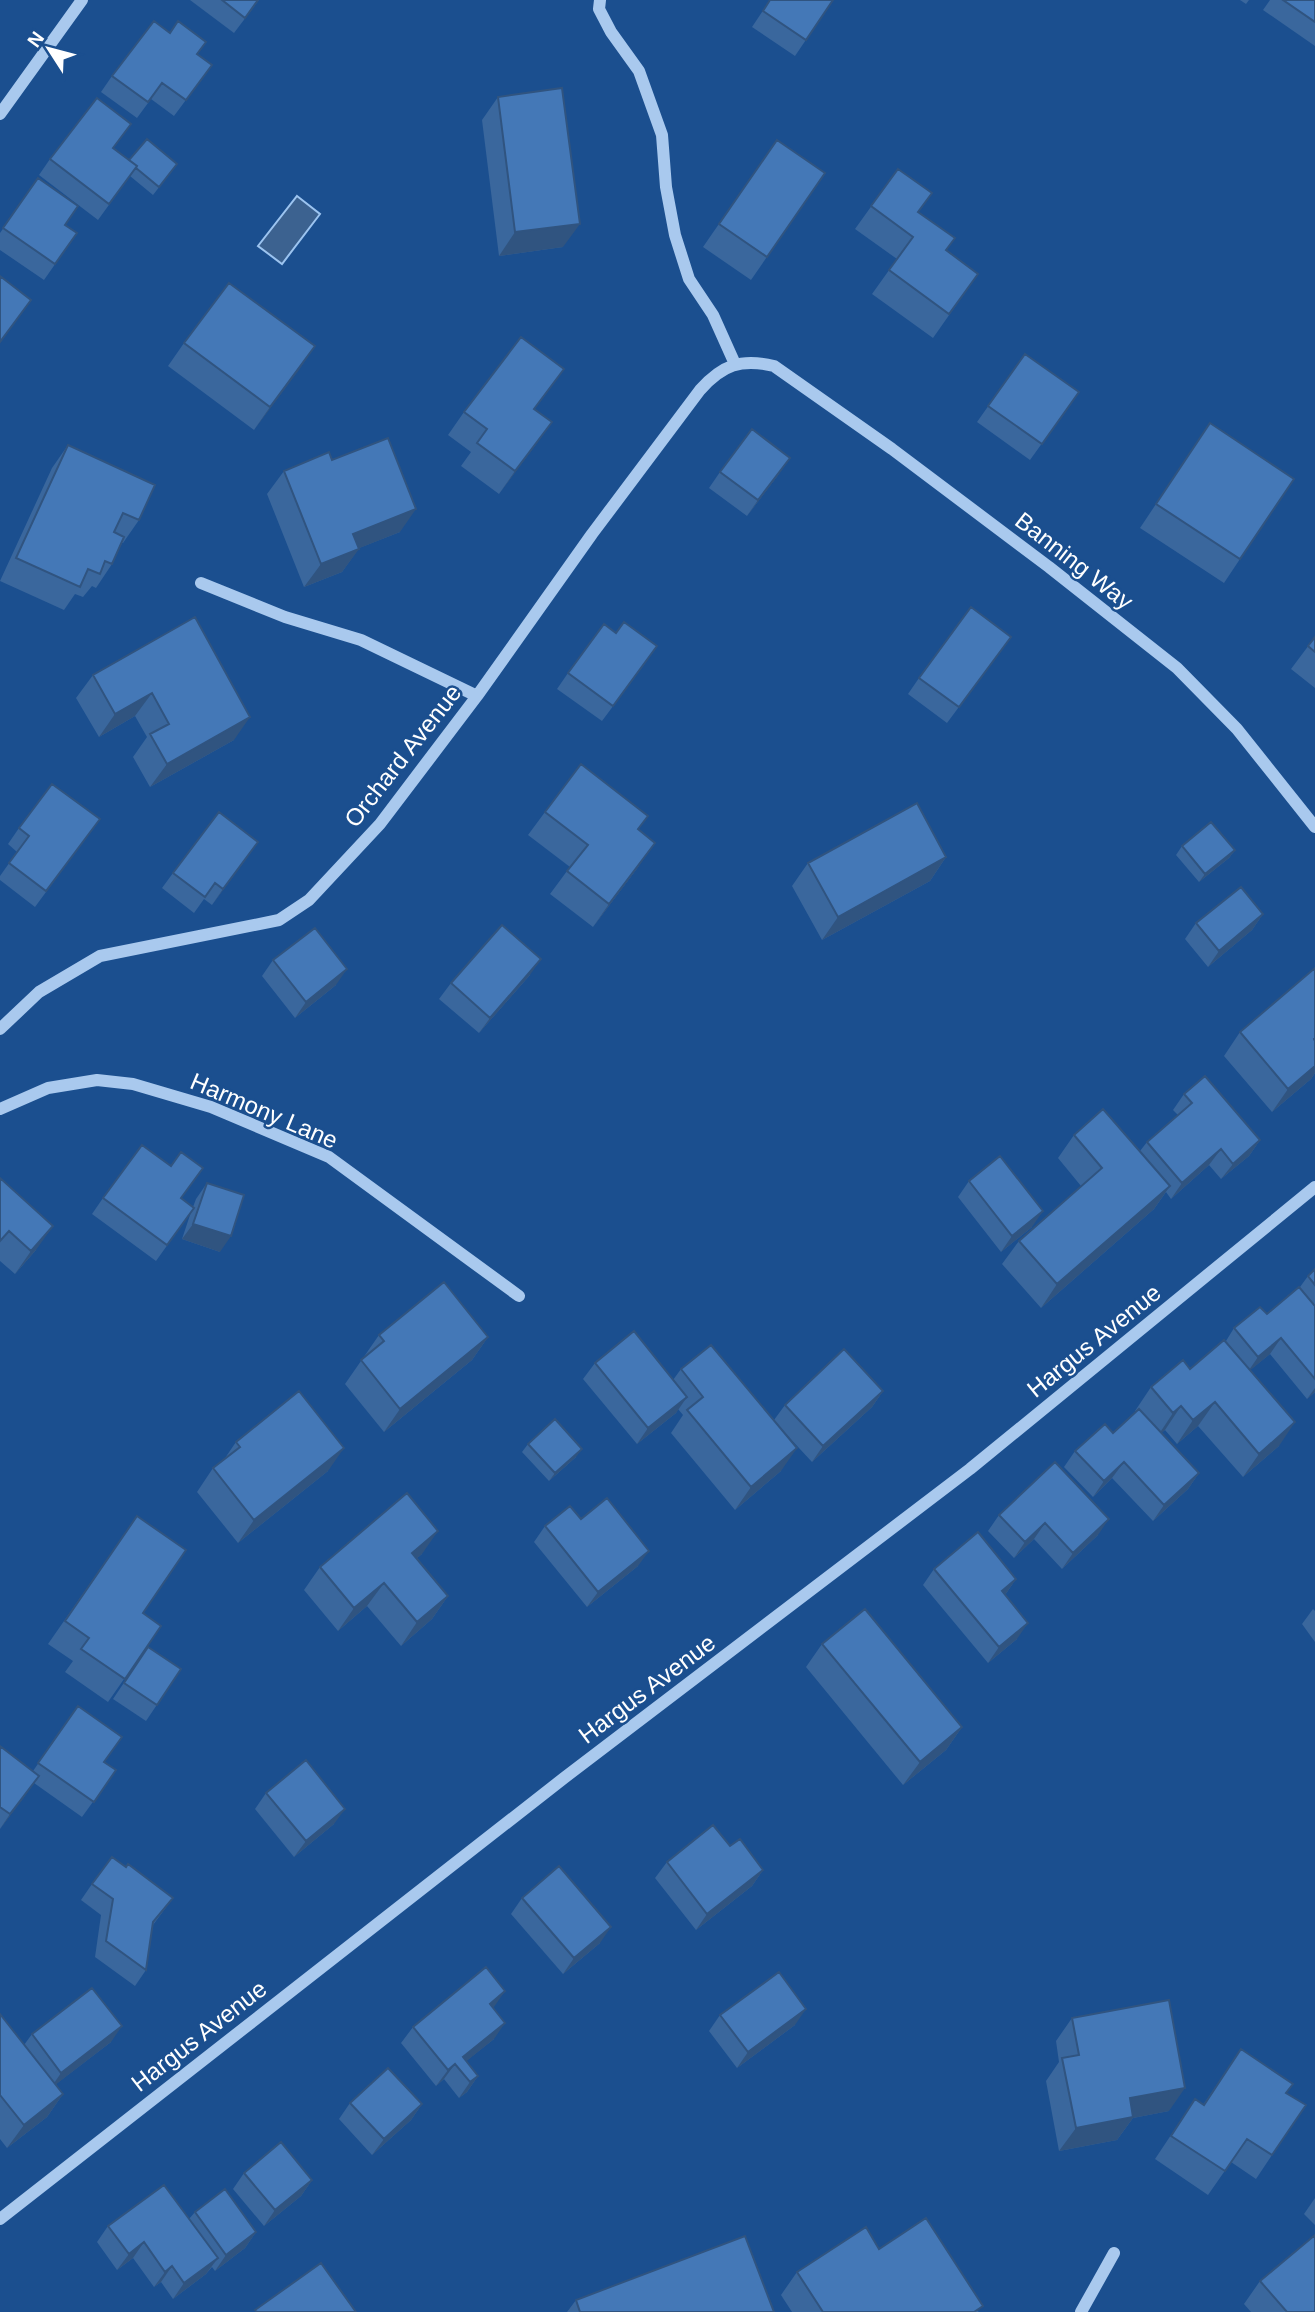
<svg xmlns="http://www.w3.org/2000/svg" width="1315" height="2312" viewBox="0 0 1315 2312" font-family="Arial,sans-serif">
<rect width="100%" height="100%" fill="#1b4f8f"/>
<path fill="#3c6290" stroke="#9cc4f0" stroke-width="2" d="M297,196L320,214L282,264L258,246Z"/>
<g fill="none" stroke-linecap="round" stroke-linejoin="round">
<path stroke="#a9c9ee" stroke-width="12" d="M600,0L599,9L611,32L639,71L662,135L666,187L675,235L689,279L713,315L735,364
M0,114L82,0
M201,583L285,617L361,640L477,696
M0,1029L39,992L100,956L279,920L309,900L380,824L477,696L592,534L700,390C722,365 741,358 774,366L892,449L1049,567L1177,668L1237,729L1315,827
M0,1109L48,1088L97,1080L133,1084L211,1107L329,1157L519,1296
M0,2219L564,1778L970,1469L1315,1187
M1081,2312L1114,2253"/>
</g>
<path fill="#3a679d" d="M190,0H259L234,33Z
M770,0H833L795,56L752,27Z
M1240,0H1249L1246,4Z
M1270,0H1315V46L1263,10Z
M197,54L212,65L174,116L151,99L137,118L101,92L112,76Z
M498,97L563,247L499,256L482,120Z
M777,140L825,173L751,280L703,247Z
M50,159L129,160L171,172L153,195L130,176L98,220L39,175Z
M898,169L919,212L946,250L978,274L933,338L872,294L897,259L855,229Z
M38,178L65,225L77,233L44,280L0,250V233Z
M184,343L315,346L254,430L168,366Z
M1025,354L1079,392L1030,460L977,422Z
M547,392L534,409L552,422L499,494L461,466L471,452L448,435L464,412Z
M1210,423L1240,559L1224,583L1140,528Z
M68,445L139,520L123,543H122L112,564L96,588L92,586L83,597L75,594L64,610L0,581L52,468Z
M332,460L400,532L359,548L342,572L304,587L267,494L284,471Z
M720,472L779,474L747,516L709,488Z
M195,617L234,740L150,787L133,757L147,737L135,716L99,737L76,698L93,675Z
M616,633L646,662L602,721L557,689L568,673Z
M1011,637L947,723L908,694L919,678Z
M1315,637V688L1291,669Z
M545,812L639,866L593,927L550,894L570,867L528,835Z
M19,828L88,835L35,907L0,880V876L17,852L8,844Z
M258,842L212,905L204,899L194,913L162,888L173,873Z
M1182,846L1235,850L1229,858L1199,882L1176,855Z
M946,857L930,881L822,940L792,886L808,863Z
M1263,914L1252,930L1208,967L1185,939L1196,923Z
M273,960L336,985L295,1018L262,976Z
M1315,968V1073L1311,1079L1272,1112L1224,1056L1240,1032Z
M530,975L479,1033L439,999L451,983Z
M1184,1094L1260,1140L1249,1156L1221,1179L1209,1165L1171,1199L1166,1192L1154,1209L1041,1308L1002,1264L1019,1241L1081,1186L1058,1158L1074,1135L1140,1151L1147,1142L1178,1115L1173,1110Z
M0,1178L36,1250L15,1274L0,1261Z
M969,1181L1032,1227L1001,1252L958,1197Z
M207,1183L220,1252L182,1239L191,1212L156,1261L92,1214L103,1198H181L193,1207L196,1199Z
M1315,1269V1392L1307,1399L1270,1354L1250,1370L1279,1446L1243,1477L1198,1426L1177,1444L1165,1430L1161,1433L1199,1473L1188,1489L1153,1521L1112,1478L1093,1497L1064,1467L1075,1451L1113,1433L1136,1412L1135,1411L1151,1387L1190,1369L1226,1341L1234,1328L1267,1314L1300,1287L1308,1276Z
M379,1335L488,1337L472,1360L384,1432L345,1384Z
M595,1363L673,1380L681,1369L774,1420L785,1405L883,1391L872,1407L812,1462L786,1434L781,1471L735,1510L671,1433L683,1415L678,1409L676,1413L637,1444L583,1379Z
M236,1442L328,1471L238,1543L197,1492L213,1468L223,1461Z
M528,1444L576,1457L549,1481L522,1452Z
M1055,1462L1098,1535L1062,1569L1034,1539L1014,1558L988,1531L999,1515Z
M137,1516L143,1613L161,1626L108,1702L65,1672L73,1661L48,1644Z
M545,1526L638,1566L587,1607L534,1542Z
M422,1554L417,1558L448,1596L432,1619L401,1646L367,1606L338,1631L304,1590L320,1567Z
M934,1569L1016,1579L1005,1595L1017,1639L988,1663L923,1585Z
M1313,1609L1315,1611V1642L1302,1624Z
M822,1644L962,1727L946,1750L903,1785L806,1667Z
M148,1647L181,1669L146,1721L113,1699Z
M78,1706L104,1762L116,1770L82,1817L34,1783L0,1829V1746L33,1771Z
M266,1793L334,1824L294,1857L255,1809Z
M667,1862L763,1870L752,1886L696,1930L655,1878Z
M126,1867L173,1898L153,1925L146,1970L135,1986L95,1957L101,1915L81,1900L92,1884Z
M522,1898L600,1943L563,1974L511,1914Z
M493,2008L494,2039L466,2061L478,2076L467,2092L459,2098L444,2079L436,2086L401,2043L413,2027Z
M0,2014L24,2045L32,2034L111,2042L56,2084L63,2094L47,2117L7,2148L0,2139Z
M720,2015L795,2025L737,2068L709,2031Z
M1072,2018L1169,2111L1133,2118L1117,2140L1059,2151L1046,2081L1059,2062L1056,2041Z
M1241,2049L1287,2093L1272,2155L1256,2179L1231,2162L1208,2195L1155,2159L1195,2099L1203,2105Z
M350,2103L422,2104L411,2120L372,2155L339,2119Z
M244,2173L312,2180L301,2196L264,2226L233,2189Z
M1315,2198V2225L1304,2214Z
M195,2212L256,2232L245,2248L215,2271L212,2267L206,2274L173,2299L161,2282L154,2287L133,2258L117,2270L97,2242L108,2226L189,2219Z
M879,2249L979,2312H792L781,2295L797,2272Z
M1260,2281L1315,2312H1251L1244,2304Z
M576,2300L774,2312H567Z"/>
<path fill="#305480" d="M580,224L563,247L499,256L515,232Z
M315,346L299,370L254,430L270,407Z
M552,422L535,446L499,494L515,471Z
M790,458L779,474L747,516L758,500Z
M416,509L400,532L337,557L353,534Z
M359,549L342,572L304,587L321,564Z
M152,693L135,716L99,737L115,714Z
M250,717L234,740L150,787L167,764Z
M258,842L247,858L212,905L223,889Z
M655,843L639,866L593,927L609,904Z
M1235,850L1229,858L1199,882L1205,874Z
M946,857L930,881L822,940L838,917Z
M1263,914L1252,930L1208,967L1219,951Z
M541,959L530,975L479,1033L490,1018Z
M347,969L336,985L295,1018L306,1002Z
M1315,1066V1073L1311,1079L1272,1112L1288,1089Z
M1260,1140L1249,1156L1221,1179L1233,1164Z
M1221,1149L1209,1165L1171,1199L1182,1183Z
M1170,1186L1154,1209L1041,1308L1057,1284Z
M1043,1211L1032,1227L1001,1252L1012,1236Z
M193,1224L231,1236L220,1252L182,1239Z
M53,1226L36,1250L15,1274L31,1251Z
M488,1337L472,1360L384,1432L400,1409Z
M1281,1338L1270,1354L1247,1373L1258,1357Z
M1315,1388V1392L1307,1399Z
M883,1391L872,1407L812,1462L823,1446Z
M687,1397L676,1413L637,1444L648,1428Z
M1215,1402L1198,1426L1177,1444L1193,1420Z
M1181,1406L1165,1430L1157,1437L1173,1413Z
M1295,1422L1279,1446L1243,1477L1259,1454Z
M344,1448L328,1471L238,1543L254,1520Z
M797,1448L781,1471L735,1510L751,1487Z
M582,1449L576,1457L549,1481L555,1473Z
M1124,1462L1112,1478L1093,1497L1104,1481Z
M1199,1473L1188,1489L1153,1521L1164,1505Z
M1109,1519L1098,1535L1062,1569L1073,1553Z
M1045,1523L1034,1539L1014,1558L1025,1542Z
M438,1531L422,1554L396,1576L412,1553Z
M649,1551L638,1566L587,1607L598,1592Z
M1016,1579L1005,1595L1002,1591Z
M384,1583L367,1606L338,1631L354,1608Z
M448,1596L432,1619L401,1646L417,1622Z
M1028,1623L1017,1639L988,1663L999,1647Z
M962,1727L946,1750L903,1785L920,1762Z
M39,1776L23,1799L0,1829L10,1814Z
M345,1809L334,1824L294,1857L306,1841Z
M763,1870L752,1886L696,1930L707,1914Z
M611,1927L600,1943L563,1974L574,1958Z
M505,1991L494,2007L479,2020L490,2004Z
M806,2009L795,2025L737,2068L748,2052Z
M505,2023L494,2039L458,2068L463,2057Z
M122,2026L111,2042L50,2089L61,2073Z
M455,2064L444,2079L436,2086L448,2070Z
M478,2076L467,2092L459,2098L470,2082Z
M1185,2088L1169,2111L1133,2118L1117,2140L1059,2151L1076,2128L1130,2098Z
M63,2094L47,2117L7,2148L24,2125Z
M422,2104L411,2120L372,2155L384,2139Z
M312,2180L301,2196L264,2226L275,2210Z
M256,2232L245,2248L215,2271L226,2255Z
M144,2242L133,2258L117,2270L129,2254Z
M218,2258L206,2274L173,2299L184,2283Z
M172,2266L161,2282L154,2287L165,2272Z"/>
<path fill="#4478b7" stroke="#305480" stroke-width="2" d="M222,0H258L245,18Z
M770,0H833L806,40L763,11Z
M1283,0H1315V22Z
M154,21L170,33L178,21L206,42L197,54L212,65L186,100L162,83L148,102L112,76Z
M562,88L580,224L515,232L498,97Z
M97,98L131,124L113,148L137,166L109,204L50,159Z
M147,139L177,164L159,187L136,168L137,166L129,160Z
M777,140L825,173L767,257L719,224Z
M898,169L932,193L918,212L955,238L946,250L978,274L949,314L889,270L913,237L871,206Z
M38,178L78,206L65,225L77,233L55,264L3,228Z
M0,276L31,300L0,342Z
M229,283L315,346L270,407L184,343Z
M521,337L564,369L534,409L552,422L515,471L477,443L487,429L464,412Z
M1025,354L1079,392L1042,444L988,406Z
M1210,423L1294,479L1240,559L1156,504Z
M752,429L790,458L758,500L720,472Z
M388,438L416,509L353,534L359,549L321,564L284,471L329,452L332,460Z
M68,445L155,485L139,520L123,513L114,532L124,537L112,564L105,561L100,574L88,569L80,587L16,558Z
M971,607L1011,637L959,707L919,678Z
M195,617L250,717L167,764L150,734L169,724L152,693L115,714L93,675Z
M624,622L657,646L613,706L568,673L604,624L616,633Z
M1315,637V652L1308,646Z
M581,764L648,816L638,829L655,843L609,904L567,871L588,845L545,812Z
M52,784L100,819L46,891L9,863L29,836L19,828Z
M917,803L946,857L838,917L808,863Z
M219,812L258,842L223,889L215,883L205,897L173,873Z
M1211,822L1235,850L1205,874L1182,846Z
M1241,887L1263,914L1219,951L1196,923Z
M502,925L541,959L490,1018L451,983Z
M315,928L347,969L306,1002L273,960Z
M1315,968V1038L1314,1039L1315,1041V1066L1288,1089L1240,1032Z
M1205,1076L1260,1140L1233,1164L1221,1149L1182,1183L1147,1142L1192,1103L1184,1094Z
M1103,1109L1170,1186L1057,1284L1019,1241L1102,1168L1074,1135Z
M142,1145L171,1166L181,1152L203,1168L181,1198L194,1208L167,1245L103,1198Z
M1000,1156L1043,1211L1012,1236L969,1181Z
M0,1178L53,1226L31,1251L9,1231L0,1241Z
M207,1183L244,1195L231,1236L193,1224Z
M1315,1269V1285L1308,1276Z
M444,1282L488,1337L400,1409L361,1360L384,1341L379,1335Z
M1299,1287L1315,1306V1379L1281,1338L1258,1357L1234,1328L1260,1307L1267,1314Z
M634,1331L687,1397L648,1428L595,1363Z
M1224,1340L1295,1422L1259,1454L1215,1402L1193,1420L1181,1406L1173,1413L1151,1387L1183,1360L1190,1369Z
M711,1345L797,1448L751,1487L687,1410L703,1397L681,1369Z
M844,1349L883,1391L823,1446L785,1405Z
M299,1391L344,1448L254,1520L213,1468L240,1447L236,1442Z
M1139,1409L1199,1473L1164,1505L1124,1462L1104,1481L1075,1451L1105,1424L1113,1433Z
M555,1419L582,1449L555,1473L528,1444Z
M1055,1462L1109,1519L1073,1553L1045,1523L1025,1542L999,1515Z
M407,1493L438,1531L412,1553L448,1596L417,1622L384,1583L354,1608L320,1567Z
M607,1498L649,1551L598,1592L545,1526L570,1506L581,1519Z
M137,1516L186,1550L143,1613L161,1626L125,1679L81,1649L89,1638L65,1621Z
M978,1532L1016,1579L1002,1591L1028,1623L999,1647L934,1569Z
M865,1609L962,1727L920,1762L822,1644Z
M148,1647L181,1669L157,1705L124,1683Z
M78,1706L122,1737L104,1762L116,1770L94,1802L38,1763Z
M0,1746L39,1776L10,1814L0,1807Z
M306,1760L345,1809L306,1841L266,1793Z
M713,1825L730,1846L740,1839L763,1870L707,1914L667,1862Z
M112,1857L126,1867L128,1864L173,1898L153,1922L146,1970L106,1941L113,1899L92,1884Z
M559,1866L611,1927L574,1958L522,1898Z
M486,1967L505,1991L490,2004L505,2023L463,2057L478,2076L470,2082L455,2064L448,2070L413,2027Z
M779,1972L806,2009L748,2052L720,2015Z
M92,1988L122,2026L61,2073L32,2034Z
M1169,2000L1185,2088L1130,2098L1133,2117L1076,2128L1062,2058L1079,2055L1072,2018Z
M0,2014L63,2094L24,2125L0,2095Z
M1241,2049L1293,2084L1286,2093L1306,2105L1272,2155L1247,2139L1225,2171L1171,2136L1195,2099L1204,2105Z
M388,2068L422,2104L384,2139L350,2103Z
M281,2142L312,2180L275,2210L244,2173Z
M164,2185L218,2258L184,2283L172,2266L165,2272L144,2242L129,2254L108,2226Z
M225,2189L256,2232L226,2255L195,2212Z
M926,2218L983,2306L974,2312H823L797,2272L866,2227L879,2249Z
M1315,2235V2312H1287L1260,2281Z
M745,2236L774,2312H580L576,2300Z
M321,2263L356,2312H257L255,2310Z"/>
<g text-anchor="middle" stroke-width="5" stroke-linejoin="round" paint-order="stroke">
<g font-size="24" fill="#fff" stroke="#1b4f8f">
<text transform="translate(1074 561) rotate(38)" y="8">Banning Way</text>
<text transform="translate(403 756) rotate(-52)" y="8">Orchard Avenue</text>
<text transform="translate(264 1111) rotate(23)" y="8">Harmony Lane</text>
<text transform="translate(1094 1341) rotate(-39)" y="8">Hargus Avenue</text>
<text transform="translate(647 1689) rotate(-37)" y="8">Hargus Avenue</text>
<text transform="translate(199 2036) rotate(-38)" y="8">Hargus Avenue</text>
</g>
</g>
<g transform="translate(49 49) rotate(306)" stroke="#1b4f8f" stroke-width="5" paint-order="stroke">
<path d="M0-5L12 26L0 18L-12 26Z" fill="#ffffff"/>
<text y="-10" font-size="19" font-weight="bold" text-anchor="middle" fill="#ffffff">N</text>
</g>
</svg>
